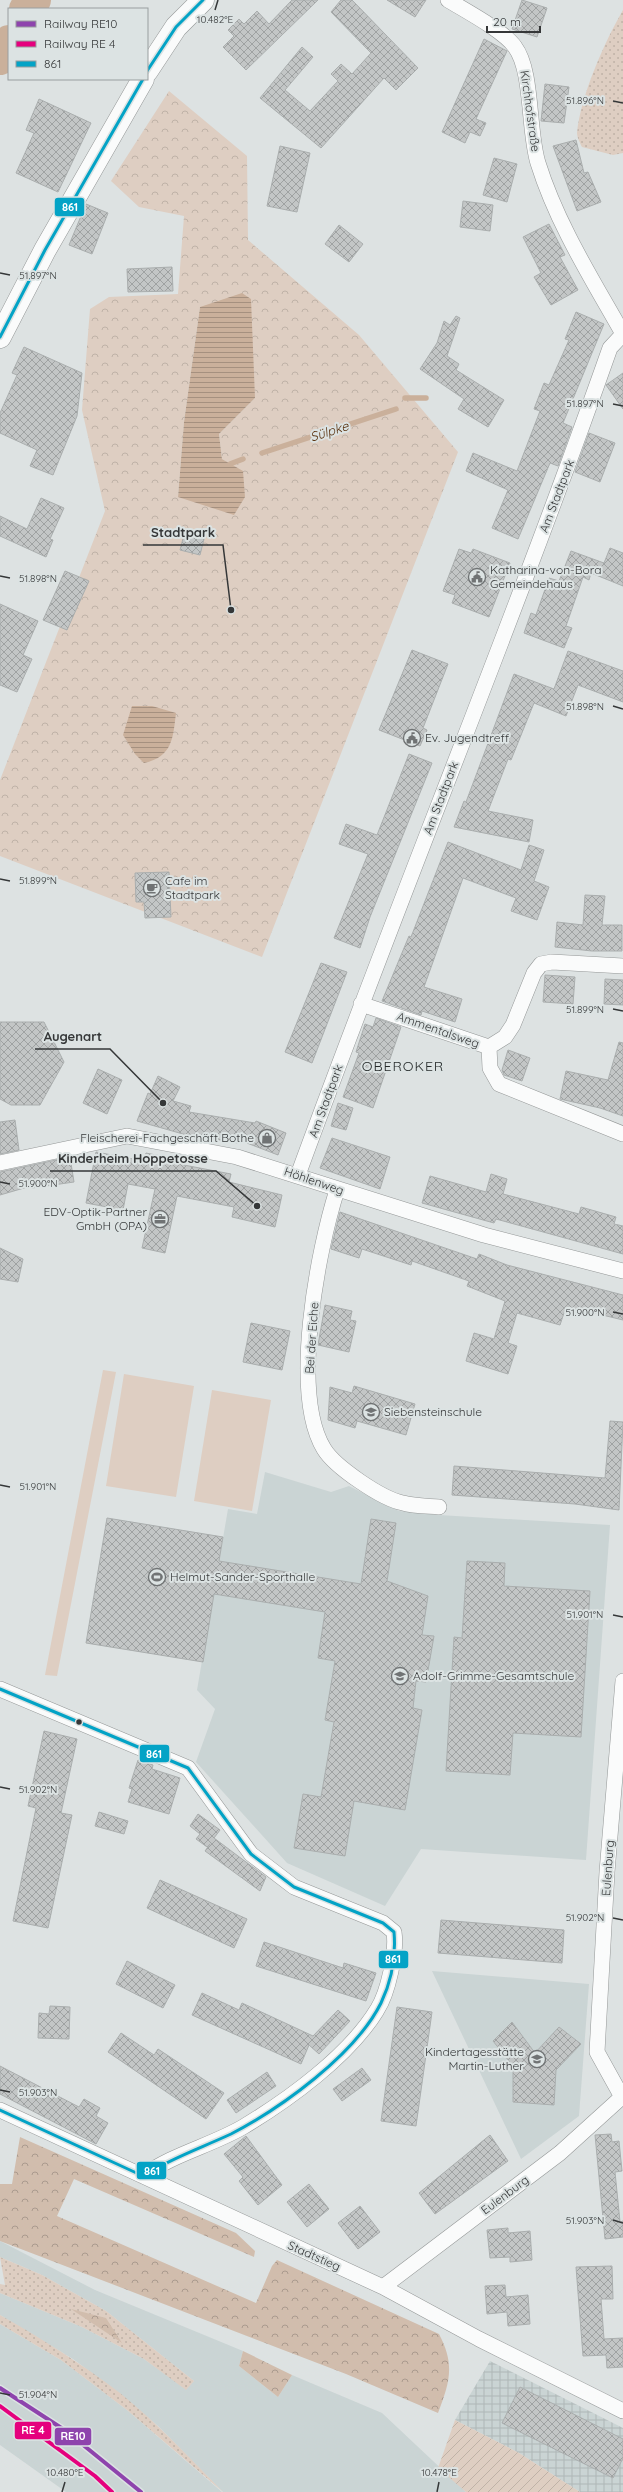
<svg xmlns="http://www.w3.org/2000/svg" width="623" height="2492" viewBox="0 0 623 2492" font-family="Quicksand,sans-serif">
<defs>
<pattern id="industrial-grid" width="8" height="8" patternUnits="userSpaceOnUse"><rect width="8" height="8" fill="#cad4d4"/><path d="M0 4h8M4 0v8" fill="none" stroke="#aeb7b7"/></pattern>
<pattern id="grass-dots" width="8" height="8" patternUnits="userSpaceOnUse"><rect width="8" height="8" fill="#decec2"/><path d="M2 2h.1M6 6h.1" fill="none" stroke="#bfb2a7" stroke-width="1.8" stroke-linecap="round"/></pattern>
<pattern id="forest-crowns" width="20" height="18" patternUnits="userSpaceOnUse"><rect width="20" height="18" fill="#d1bdad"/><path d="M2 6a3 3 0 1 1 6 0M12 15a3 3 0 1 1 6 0" fill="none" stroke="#aa9a8e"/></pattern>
<pattern id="park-crowns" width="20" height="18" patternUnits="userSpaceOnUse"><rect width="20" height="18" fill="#decec2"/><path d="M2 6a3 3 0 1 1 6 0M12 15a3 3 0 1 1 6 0" fill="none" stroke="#bfb2a7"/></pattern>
<pattern id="garden-furrows" width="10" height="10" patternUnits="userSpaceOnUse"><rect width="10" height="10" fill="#decec2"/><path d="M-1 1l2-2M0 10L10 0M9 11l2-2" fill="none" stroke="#bfb2a7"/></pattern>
<pattern id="water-rules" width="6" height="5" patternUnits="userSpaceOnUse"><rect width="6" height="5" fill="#cab09b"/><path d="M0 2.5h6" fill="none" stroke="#a5907f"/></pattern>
<pattern id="building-cross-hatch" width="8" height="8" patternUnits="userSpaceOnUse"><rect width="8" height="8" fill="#c3c6c6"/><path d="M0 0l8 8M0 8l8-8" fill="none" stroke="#9fa2a2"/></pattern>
</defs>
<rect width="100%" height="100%" fill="#dde2e2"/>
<path fill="#cad4d4" d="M265,1472L331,1492L349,1486L399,1511L439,1515L610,1525L586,1860L421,1849L385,1906L287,1863L196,1762L215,1709L197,1690L228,1509L257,1514Z
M432,1971L589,1984L579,2116L521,2159Z
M0,2241L95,2290L243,2351L239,2366L278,2397L292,2375L382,2413L466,2492H223L158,2426L120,2394L73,2359L0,2315V2293L82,2327L144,2359L186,2389L194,2381L106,2311L42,2275L0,2257Z
M0,2324L61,2360L127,2410L222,2492H66L0,2445Z"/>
<path fill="url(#industrial-grid)" d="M490,2361L623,2428V2492H580L519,2453L455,2420Z"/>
<path fill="url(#grass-dots)" d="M623,10V153L613,155L582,147C580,143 577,137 577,133C581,95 604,43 623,10Z
M0,2257L42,2275L106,2311L194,2381L186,2390L144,2359L82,2327L0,2293V2284L5,2285Z
M0,2315C41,2338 82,2364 120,2393C157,2423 190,2458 223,2492L127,2410L61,2360L0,2324Z"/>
<path fill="url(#forest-crowns)" d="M20,2137L236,2233L255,2251L254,2257L74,2179L57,2216L256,2303L272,2266L277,2260L439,2334C455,2364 450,2382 438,2413L346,2374L0,2241V2184H12Z
M71,2309L106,2318L122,2343Z
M243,2351L292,2375L278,2397L239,2366Z"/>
<path fill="url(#park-crowns)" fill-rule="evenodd" d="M169,91L247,156L248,240L359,335L458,452L262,957L0,856V780L105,511L82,410L90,309L109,297L178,294L184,216L139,207L111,181ZM200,307L255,398L219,434L222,459L243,472L178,497L184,422Z"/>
<path fill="url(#garden-furrows)" d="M455,2420L519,2453L580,2492H466L438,2468Z"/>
<path fill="#decec2" d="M103,1370L116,1372L57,1676L45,1675Z
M124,1374L194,1386L176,1497L106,1486Z
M212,1390L271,1400L252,1511L194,1501Z"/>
<path fill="url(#water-rules)" d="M242,293L251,299L255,398L219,434L222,459L243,471L245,497L234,515L178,497L184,422L200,307Z
M132,706H152L176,713C173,737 173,757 144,763L135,754L123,735Z"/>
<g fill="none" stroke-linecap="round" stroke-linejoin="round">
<path stroke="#cab09b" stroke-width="5.5" d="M405,398H426
M262,453L396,409
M230,464L243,459"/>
<path stroke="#cab09b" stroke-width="32" d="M25,9L35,0
M0,59L9,41"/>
</g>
<path fill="url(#building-cross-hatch)" stroke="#aaaeae" d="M292,0H318L246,70L223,47L234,36L228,30L239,19L244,24L257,11L269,24Z
M341,0H352L418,68L396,90L384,78L321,148L260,98L302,47L313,57L285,90L310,111L338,81L331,74L341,64L352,74L371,53L331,12Z
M387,0H426L415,17Z
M522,0L547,8L537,37L512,29Z
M484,39L507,51L476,119L486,123L480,136L470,132L465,143L442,132Z
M545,84L569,87L564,123L541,121Z
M39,99L91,123L58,192L16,173L34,133L26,130Z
M576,140L584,173L588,172L601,202L577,211L553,146Z
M280,146L310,153L297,212L267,206Z
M494,158L517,164L507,202L483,195Z
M463,201L493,205L490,231L460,227Z
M86,204L108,213L92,254L69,245Z
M549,224L565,255L560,257L578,290L551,305L534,277L541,273L523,237Z
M339,225L363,244L349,262L325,244Z
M172,267L173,291L128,292L127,269Z
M576,312L604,324L563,423L572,427L558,466L550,463L518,539L492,528L508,490L466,471L473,453L517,471L540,411L534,409L544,383L549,385L569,340L565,339Z
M456,316L460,318L447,356L459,364L456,370L504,400L488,427L458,409L464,399L420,369L437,343L444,321L450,325Z
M24,347L82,373L77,416L53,475L30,466L37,450L0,433V413L17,375L12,373Z
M623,373V409L606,385Z
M589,433L615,443L600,482L575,472Z
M41,498L64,508L50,539L53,540L46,557L0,536V516L27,529Z
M185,531L205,535L200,555L180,550Z
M610,548L623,553V586L591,573L589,580L583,577L566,626L572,628L564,648L524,633L531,613L536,615L549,578L559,581L571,551L604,563Z
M459,549L471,553L473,549L510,563L489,617L452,603L455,595L443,591Z
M65,571L89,581L67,630L43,620Z
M0,604L38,621L23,655L32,659L17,692L0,685Z
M412,650L448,664L423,728L427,730L420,746L379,730Z
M568,651L623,671V702L578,685L566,716L534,703L511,760L508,759L488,811L533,820L529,842L454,827L464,801L466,802L514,674L554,689Z
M409,754L432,763L370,917L360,948L334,938L368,854L339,844L346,824L377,835Z
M448,842L521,870L529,845L544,850L534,881L549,887L537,920L511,911L516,898L463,878L424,987L462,999L455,1022L422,1011L421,1015L382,1001L409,936L411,937Z
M169,872L171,917L145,918L144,902H136L135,873Z
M585,895L605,896L602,925H622V951H592L555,947L557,922L583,925Z
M321,963L347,972L312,1063L285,1052Z
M545,975L575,977L573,1004L543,1002Z
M605,979L623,980V1005L604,1004Z
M376,1018L401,1027L373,1108L343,1097L359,1053L356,1052L365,1024L373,1027Z
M0,1022H44L64,1062L40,1105H11L0,1099Z
M619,1042L623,1043V1116L600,1108L560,1099L566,1071L608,1080Z
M508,1050L530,1058L522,1081L504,1075L502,1070Z
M98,1069L122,1080L107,1114L83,1103Z
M158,1076L180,1087L173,1101L191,1106L189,1112L255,1123L256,1121L286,1133L278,1155L239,1140L238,1143L183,1134L137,1121L148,1093L150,1094Z
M338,1103L353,1108L346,1130L331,1126Z
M15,1120L19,1150L0,1154V1122Z
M332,1138L390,1157L380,1189L320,1168Z
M96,1152L144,1161L146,1153L185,1161L184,1165L231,1174L229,1182L282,1195L275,1227L232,1217L234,1207L177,1196L165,1253L142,1248L155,1189L128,1184L123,1210L86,1203Z
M70,1157L74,1182L32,1188L31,1186L0,1195V1172Z
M491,1174L507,1179L503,1194L579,1214L581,1207L616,1217L614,1224L623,1226V1254L496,1219L494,1223L422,1203L430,1176L486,1192Z
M340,1212L477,1259L479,1254L507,1265L623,1295V1320L590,1312V1315L565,1310L560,1325L517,1313L508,1343L517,1346L508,1374L466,1361L474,1333L494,1339L505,1301L467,1286L469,1281L412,1261L411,1265L362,1249L359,1258L331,1249Z
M0,1248L23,1259L18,1282L0,1279Z
M325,1305L352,1311L350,1320L356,1321L349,1352L318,1345Z
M251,1323L290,1331L282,1370L243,1362Z
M354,1386L415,1404L406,1435L357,1421L355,1428L328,1420L330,1387L352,1393Z
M610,1421L623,1422L619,1510L575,1504L452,1495L454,1466L605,1478Z
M107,1518L223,1537L219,1561L361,1584L371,1519L396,1523L387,1581L428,1596L422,1635L434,1636L426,1682L416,1681L413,1708L422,1710L405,1810L354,1801L345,1856L294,1848L303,1794L321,1797L334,1722L325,1720L335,1661L318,1658L325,1612L214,1594L203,1662L86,1643Z
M467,1561L505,1563L504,1586L590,1591L581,1737L513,1733L510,1775L446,1771L454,1637L462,1638Z
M44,1731L77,1739L61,1813L72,1815L48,1928L13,1921L36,1808L28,1806Z
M138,1760L153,1765L152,1769L180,1778L169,1814L128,1802L132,1789L129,1788Z
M99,1812L128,1821L124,1834L95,1826Z
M198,1814L220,1830L214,1838L266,1877L260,1891L205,1851L210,1844L207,1847L196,1839L200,1834L190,1826Z
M160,1880L247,1919L234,1948L147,1908Z
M441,1920L564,1930L562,1963L438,1953Z
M264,1942L343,1968L344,1963L376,1973L366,2001L256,1966Z
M127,1961L175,1985L163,2008L116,1984Z
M202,1993L239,2010L242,2003L313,2036L338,2010L350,2021L319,2054L309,2045L301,2064L192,2015Z
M50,2006L70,2007L69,2039L38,2038L39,2013L49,2014Z
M397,2007L432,2012L416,2126L381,2121Z
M512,2022L535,2053L559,2027L581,2044L556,2070L554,2105L513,2102V2066L493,2041Z
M121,2033L154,2055L158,2049L224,2093L206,2119L108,2052Z
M0,2066L79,2107L84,2099L100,2108L96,2116L108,2123L96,2144L0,2094Z
M362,2068L371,2080L342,2101L333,2089Z
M267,2072L276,2086L236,2113L227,2100Z
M611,2134L612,2142L619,2141L622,2171L615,2172L620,2222L623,2221V2237L605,2239L595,2135Z
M490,2135L508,2161L435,2214L419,2193Z
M246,2136L282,2185L258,2205L239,2181L243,2177L224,2154Z
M309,2184L329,2209L307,2227L287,2202Z
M360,2206L380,2232L358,2249L338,2223Z
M508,2228V2233L530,2231L532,2260L510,2262V2257L490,2258L487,2230Z
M612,2266L613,2299H601L604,2339L623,2338V2367L607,2368L606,2355L583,2356L576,2267Z
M505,2285L506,2297L528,2295L530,2324L508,2326L507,2312L487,2314L485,2286Z
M520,2387L623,2439V2458L613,2478L502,2423Z"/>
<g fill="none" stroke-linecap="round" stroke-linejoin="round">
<g stroke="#949797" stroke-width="16">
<path id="minor" d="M448,0C466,11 504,31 515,47C533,71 528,131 538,163C557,224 592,279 623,334
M361,1004L489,1047L490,1068L499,1084L623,1134
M489,1047L505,1037L513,1025L534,973L541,964L552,962L623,966
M0,1163L127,1136L237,1157L484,1235L623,1271
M298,1175C399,898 512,626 610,348L623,334
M337,1190C318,1250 290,1393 324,1449C335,1467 382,1499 403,1503C414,1506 427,1506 439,1507
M0,1689L188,1768L251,1854L294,1887L383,1923L394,1932C397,1952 388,1993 377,2010C349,2056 288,2100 243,2127C210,2146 173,2154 143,2176
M622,2097L597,2052L607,1872L623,1681
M0,2110L383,2287L479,2339L623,2411
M383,2287L560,2153L623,2096"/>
</g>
<g stroke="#949797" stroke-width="23">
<path id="primary" d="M147,71L176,27L203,0
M0,337L45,250L143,79"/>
</g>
<use href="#minor" stroke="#fafbfb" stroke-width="15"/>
<use href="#primary" stroke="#fafbfb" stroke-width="22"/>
<g stroke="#dce3e3" stroke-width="6">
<path id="bus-1" d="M147,71L176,27L203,0
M0,337L45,250L143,79
M0,1689L188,1768L251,1854L294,1887L383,1923L394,1932C396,1956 391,1982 381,2003C355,2055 281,2108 231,2134C201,2148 171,2158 143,2176L0,2110"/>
</g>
<use href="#bus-1" stroke="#03a3c6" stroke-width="3"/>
<g stroke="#dce3e3" stroke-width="7">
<path id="rail-1" d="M0,2388L66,2431L141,2492"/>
</g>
<g stroke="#dce3e3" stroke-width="7">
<path id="rail-2" d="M0,2406L95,2476L112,2492"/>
</g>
<use href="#rail-1" stroke="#8e44ad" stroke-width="4"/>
<use href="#rail-2" stroke="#e5007d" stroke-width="4"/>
</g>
<path fill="none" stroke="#353738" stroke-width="1.5" d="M215,10L218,0M613,101L623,103M0,273L10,275M613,404L623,406M0,576L10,578M613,706L623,709M0,879L10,881M613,1009L623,1011M0,1182L10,1184M613,1312L623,1314M0,1485L10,1487M613,1615L623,1617M0,1787L10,1789M613,1918L623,1920M0,2090L10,2092M613,2220L623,2223M0,2393L10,2395M62,2492L65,2482M437,2492L439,2482"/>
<defs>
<g id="civic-ring" transform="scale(0.9)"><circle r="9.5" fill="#dce3e3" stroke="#707374" stroke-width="1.5"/><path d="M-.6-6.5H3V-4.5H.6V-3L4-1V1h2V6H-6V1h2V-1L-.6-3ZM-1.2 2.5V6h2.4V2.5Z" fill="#707374"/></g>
<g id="cafe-ring" transform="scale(0.9)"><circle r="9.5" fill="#dce3e3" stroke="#707374" stroke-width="1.5"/><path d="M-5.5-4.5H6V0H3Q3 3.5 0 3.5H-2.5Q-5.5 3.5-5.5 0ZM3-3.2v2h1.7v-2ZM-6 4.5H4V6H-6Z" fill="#707374"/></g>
<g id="shop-ring" transform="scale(0.9)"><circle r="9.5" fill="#dce3e3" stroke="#707374" stroke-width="1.5"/><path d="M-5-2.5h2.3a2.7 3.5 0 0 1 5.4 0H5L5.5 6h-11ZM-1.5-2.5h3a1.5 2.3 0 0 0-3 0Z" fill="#707374"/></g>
<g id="office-ring" transform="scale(0.9)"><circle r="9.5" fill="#dce3e3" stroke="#707374" stroke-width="1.5"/><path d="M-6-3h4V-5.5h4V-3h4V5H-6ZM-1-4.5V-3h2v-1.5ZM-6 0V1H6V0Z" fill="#707374"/></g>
<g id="school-ring" transform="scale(0.9)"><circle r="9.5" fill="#dce3e3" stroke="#707374" stroke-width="1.5"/><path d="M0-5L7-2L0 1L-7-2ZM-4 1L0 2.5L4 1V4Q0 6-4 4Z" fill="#707374"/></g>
<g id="stadium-ring" transform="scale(0.9)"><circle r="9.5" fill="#dce3e3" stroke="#707374" stroke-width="1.5"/><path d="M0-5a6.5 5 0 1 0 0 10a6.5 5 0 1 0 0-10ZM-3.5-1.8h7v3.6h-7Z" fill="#707374"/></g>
</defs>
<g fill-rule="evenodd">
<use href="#civic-ring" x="477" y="577"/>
<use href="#civic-ring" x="412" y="738"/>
<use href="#cafe-ring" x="152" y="888"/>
<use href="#shop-ring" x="267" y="1138"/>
<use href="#office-ring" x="160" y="1219"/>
<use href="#school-ring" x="371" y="1412"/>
<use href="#stadium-ring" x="157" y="1577"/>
<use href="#school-ring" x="400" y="1676"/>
<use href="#school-ring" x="537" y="2059"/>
</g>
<circle fill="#353738" stroke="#dce3e3" stroke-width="1.5" cx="79" cy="1722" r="3.5"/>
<g text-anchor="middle" stroke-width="4" stroke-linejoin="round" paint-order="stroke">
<g font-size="12" fill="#353738" stroke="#dce3e3">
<text transform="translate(530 111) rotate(82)" y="4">Kirchhofstraße</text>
<text transform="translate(557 496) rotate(-69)" y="4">Am Stadtpark</text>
<text transform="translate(441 798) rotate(-69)" y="4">Am Stadtpark</text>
<text transform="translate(438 1030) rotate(19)" y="4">Ammentalsweg</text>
<text transform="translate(326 1101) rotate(-70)" y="4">Am Stadtpark</text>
<text transform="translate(314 1181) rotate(19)" y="4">Höhlenweg</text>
<text transform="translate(312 1338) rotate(-86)" y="4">Bei der Eiche</text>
<text transform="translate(608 1868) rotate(-86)" y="4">Eulenburg</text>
<text transform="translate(505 2195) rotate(-37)" y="4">Eulenburg</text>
<text transform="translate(314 2256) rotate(24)" y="4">Stadtstieg</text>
</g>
<g font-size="12" fill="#353738" stroke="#dce3e3" text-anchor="start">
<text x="490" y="574">Katharina-von-Bora<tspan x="490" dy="14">Gemeindehaus</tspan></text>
<text x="425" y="742">Ev. Jugendtreff</text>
<text x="165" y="885">Cafe im<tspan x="165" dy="14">Stadtpark</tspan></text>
<text x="254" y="1142" text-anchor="end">Fleischerei-Fachgeschäft Bothe</text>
<text x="147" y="1216" text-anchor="end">EDV-Optik-Partner<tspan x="147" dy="14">GmbH (OPA)</tspan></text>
<text x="384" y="1416">Siebensteinschule</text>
<text x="170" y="1581">Helmut-Sander-Sporthalle</text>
<text x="413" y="1680">Adolf-Grimme-Gesamtschule</text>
<text x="524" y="2056" text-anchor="end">Kindertagesstätte<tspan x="524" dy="14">Martin-Luther</tspan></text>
</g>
<g font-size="13" font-style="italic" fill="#5a320f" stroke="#dce3e3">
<text transform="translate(329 431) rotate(-18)" y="5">Sülpke</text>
</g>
<g font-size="14" letter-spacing="1" fill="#272c2c" stroke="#dce3e3">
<text x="403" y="1071">OBEROKER</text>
</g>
</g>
<g font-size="10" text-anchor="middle" fill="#353738" stroke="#dce3e3" stroke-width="4" stroke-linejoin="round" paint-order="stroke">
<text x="215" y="23">10.482°E</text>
<text x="585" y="104">51.896°N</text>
<text x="38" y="279">51.897°N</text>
<text x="585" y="407">51.897°N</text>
<text x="38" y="582">51.898°N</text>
<text x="585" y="710">51.898°N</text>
<text x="38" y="884">51.899°N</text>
<text x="585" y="1013">51.899°N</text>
<text x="38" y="1187">51.900°N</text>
<text x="585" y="1316">51.900°N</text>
<text x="38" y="1490">51.901°N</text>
<text x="585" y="1618">51.901°N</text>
<text x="38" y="1793">51.902°N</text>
<text x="585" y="1921">51.902°N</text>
<text x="38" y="2096">51.903°N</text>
<text x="585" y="2224">51.903°N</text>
<text x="38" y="2398">51.904°N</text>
<text x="65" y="2476">10.480°E</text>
<text x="439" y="2476">10.478°E</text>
</g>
<path fill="none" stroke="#353738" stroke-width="1.5" d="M231 610L223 545H143M163 1103L110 1049H35M257 1206L216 1171H50"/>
<g fill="#353738" stroke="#dce3e3" stroke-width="1.5">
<circle cx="231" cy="610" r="4"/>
<circle cx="163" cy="1103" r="4"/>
<circle cx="257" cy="1206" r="4"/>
</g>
<g font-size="13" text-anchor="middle" font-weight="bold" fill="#353738" stroke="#dce3e3" stroke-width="4" stroke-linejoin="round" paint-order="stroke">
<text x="183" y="537">Stadtpark</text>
<text x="73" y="1041">Augenart</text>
<text x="133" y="1163">Kinderheim Hoppetosse</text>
</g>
<g stroke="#dce3e3" stroke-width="1.5">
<rect x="54" y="197" width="31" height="20" rx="4" fill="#03a3c6"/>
<rect x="139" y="1744" width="31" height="19" rx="4" fill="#03a3c6"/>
<rect x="378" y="1950" width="31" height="19" rx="4" fill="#03a3c6"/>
<rect x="136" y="2161" width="31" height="19" rx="4" fill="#03a3c6"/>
<rect x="14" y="2421" width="38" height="19" rx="4" fill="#e5007d"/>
<rect x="54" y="2427" width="38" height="19" rx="4" fill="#8e44ad"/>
</g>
<g font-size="11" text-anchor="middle" font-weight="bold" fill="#fff">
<text x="70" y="211">861</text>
<text x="154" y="1758">861</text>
<text x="393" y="1963">861</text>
<text x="152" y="2175">861</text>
<text x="33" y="2434">RE 4</text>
<text x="73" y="2440">RE10</text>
</g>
<rect x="8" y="8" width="140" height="72" fill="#dce3e3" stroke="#999e9f"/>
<rect x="16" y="21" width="20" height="6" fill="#8e44ad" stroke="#999e9f"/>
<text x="44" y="28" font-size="12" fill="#353738">Railway RE10</text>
<rect x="16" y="41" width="20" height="6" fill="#e5007d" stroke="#999e9f"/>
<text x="44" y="48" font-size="12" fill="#353738">Railway RE 4</text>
<rect x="16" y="61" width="20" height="6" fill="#03a3c6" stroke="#999e9f"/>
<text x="44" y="68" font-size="12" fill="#353738">861</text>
<path d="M487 26v6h53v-6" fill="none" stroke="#353738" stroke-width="2"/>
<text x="493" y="26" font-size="12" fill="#353738" stroke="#dce3e3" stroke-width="3" paint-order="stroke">20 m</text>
</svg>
